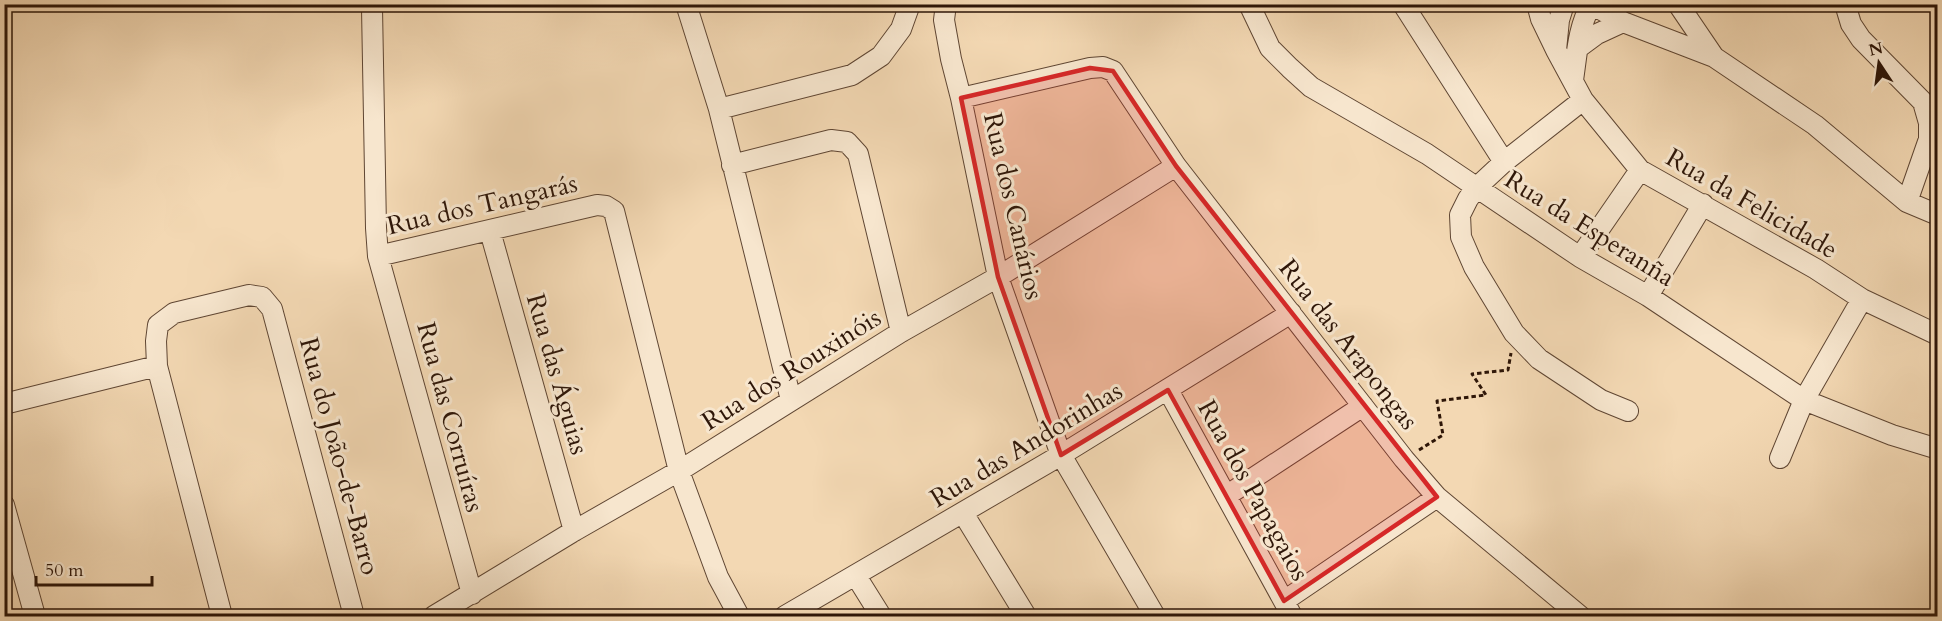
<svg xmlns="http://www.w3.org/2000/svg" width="1942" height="621" viewBox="0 0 1942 621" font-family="Cardo,serif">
<rect width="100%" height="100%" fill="#f3d8b3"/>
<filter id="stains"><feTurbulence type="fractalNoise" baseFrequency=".00333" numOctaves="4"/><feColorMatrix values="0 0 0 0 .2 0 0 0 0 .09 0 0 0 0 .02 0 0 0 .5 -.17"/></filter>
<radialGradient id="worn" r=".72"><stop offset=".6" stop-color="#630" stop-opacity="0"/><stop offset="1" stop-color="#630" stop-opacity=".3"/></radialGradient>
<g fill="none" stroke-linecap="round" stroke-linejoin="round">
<g stroke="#5f4633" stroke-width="22">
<path id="minor" d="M686,4L719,109L791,400
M946,4L944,20L951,59L961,98L998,277L1061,455L1155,616
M1249,4L1270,48L1290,68L1311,87L1427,154L1580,257L1648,296L1804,400L1892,435L1938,449
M1403,4L1504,162
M1537,4L1541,19L1556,50
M1564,4L1559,20L1556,50L1583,100L1640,170L1816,269L1862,299L1938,335
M1591,4L1623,22L1714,57L1815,125L1907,202L1938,215
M1678,4L1714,57
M1845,4L1851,24L1861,39L1923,102L1929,123V139L1907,202
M372,8L376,228L378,256L472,594
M1578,48L1597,34L1623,22
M1573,80C1577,54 1578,27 1591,5
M961,98L1090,68L1103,67L1113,71L1176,166L1404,459L1437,497L1580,616
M1583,100L1504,162L1476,188L1468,199L1460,215L1461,237L1474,267L1514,333L1539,359L1601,400L1628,411
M719,109L852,75L881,56L901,29L910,4
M732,165L831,140L847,142L858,154L901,332
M490,231L574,531
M378,256L597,205L606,206L614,211L679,471L718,577L739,616
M1580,257L1640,170
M1648,296L1703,204
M1168,390L1292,616
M4,404L157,366
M1780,458L1804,400L1862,299
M1226,496L1363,406
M4,505L35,616
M963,513L1026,616
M856,576L881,616
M1284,601L1437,497
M222,616L157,366L156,341L158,325L174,313L249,295L262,297L272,309L354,616
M434,616L574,531L679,471L901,332L998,277L1176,166
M785,616L1061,455L1291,313"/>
</g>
<path stroke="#2e1608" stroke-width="3" stroke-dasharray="4.5 3" stroke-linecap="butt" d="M1419,450L1443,435L1437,401L1486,395L1472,374L1508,370L1511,353"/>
<use href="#minor" stroke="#f7e6ce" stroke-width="20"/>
</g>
<path fill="#d62828" fill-opacity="0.2" stroke="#d62828" stroke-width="4.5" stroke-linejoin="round" d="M1090,68L1113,71L1176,166L1437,497L1284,601L1168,390L1061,455L998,277L961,98Z"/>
<g text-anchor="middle" stroke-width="6" stroke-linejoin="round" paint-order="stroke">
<g font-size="26" fill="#2e1608" stroke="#f7e6ce">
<text transform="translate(1752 203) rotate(30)" y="9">Rua da Felicidade</text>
<text transform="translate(482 204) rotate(-13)" y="9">Rua dos Tangarás</text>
<text transform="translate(1014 206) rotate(77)" y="9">Rua dos Canários</text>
<text transform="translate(1590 228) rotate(32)" y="9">Rua da Esperanña</text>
<text transform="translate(1349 344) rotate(52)" y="9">Rua das Arapongas</text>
<text transform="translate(791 369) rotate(-32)" y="9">Rua dos Rouxinóis</text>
<text transform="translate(558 374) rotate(74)" y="9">Rua das Águias</text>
<text transform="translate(451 417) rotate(75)" y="9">Rua das Corruíras</text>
<text transform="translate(1026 444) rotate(-31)" y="9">Rua das Andorinhas</text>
<text transform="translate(340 456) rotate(75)" y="9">Rua do João-de-Barro</text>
<text transform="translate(1254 490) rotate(61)" y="9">Rua dos Papagaios</text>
</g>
</g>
<rect width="1942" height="621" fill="none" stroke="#f3d8b3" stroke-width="24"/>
<rect x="6" y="6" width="1930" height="609" fill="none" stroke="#2e1608" stroke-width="3"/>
<rect x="12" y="12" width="1918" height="597" fill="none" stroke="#2e1608" stroke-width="1.5"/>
<g transform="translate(1879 63) rotate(347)" stroke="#f7e6ce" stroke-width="4.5" paint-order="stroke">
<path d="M0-4.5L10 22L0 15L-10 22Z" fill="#2e1608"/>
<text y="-9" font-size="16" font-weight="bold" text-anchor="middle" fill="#2e1608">N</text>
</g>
<path d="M36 576v9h116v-9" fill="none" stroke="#2e1608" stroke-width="3"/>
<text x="45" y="576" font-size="18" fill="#2e1608" stroke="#f7e6ce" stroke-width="4.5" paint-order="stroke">50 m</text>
<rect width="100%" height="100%" filter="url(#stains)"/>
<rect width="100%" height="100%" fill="url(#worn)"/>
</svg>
